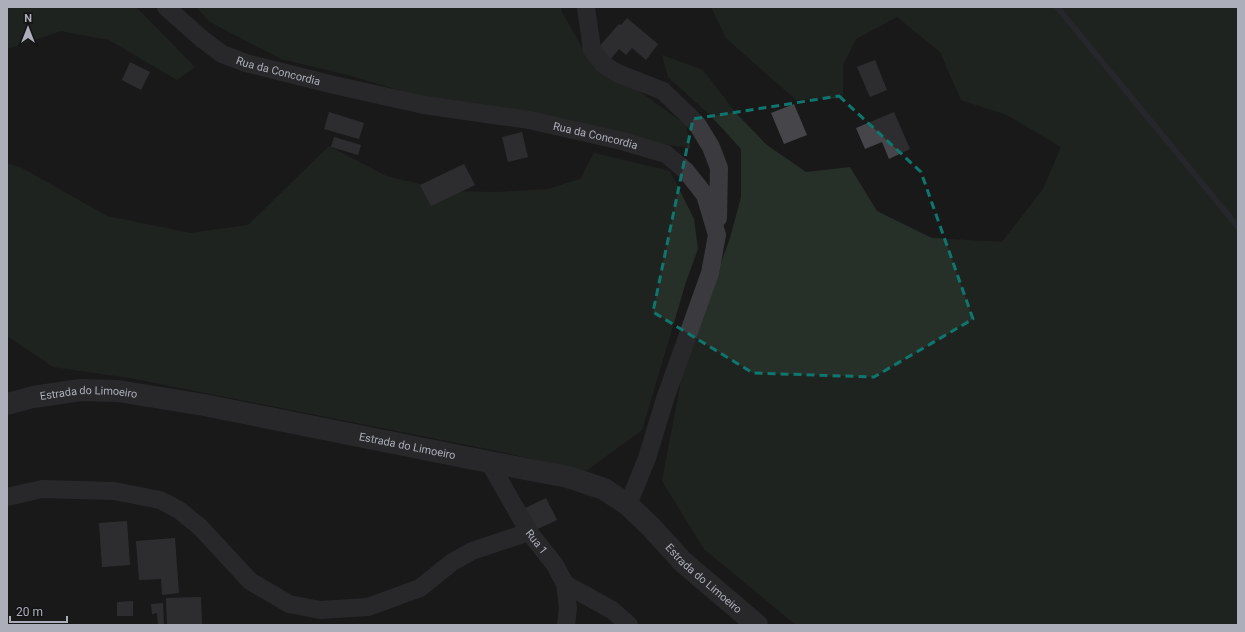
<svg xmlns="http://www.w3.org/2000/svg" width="1245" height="632" viewBox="0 0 1245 632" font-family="Roboto,sans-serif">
<rect width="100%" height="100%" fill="#19191a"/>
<path fill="#272f29" d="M7,7H136L195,67L177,80L109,40L61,31L7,49Z
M196,7H561L562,12L589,60L643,94L686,125L690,148L629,139L422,97L348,75L281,59L210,22Z
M711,7H1238V625H796L704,549L662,481L685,360L730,238L741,197V149L709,114L668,77L662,55L703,70L736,113L767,145L806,172L850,167L877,211L932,238L1002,242L1043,189L1061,147L1007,115L961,100L940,52L897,17L856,39L843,65V98L796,100L726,38Z
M329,146L386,176L449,191L495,192L548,189L580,179L594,153L670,171L694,219L698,249L686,282L642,430L586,471L493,450L130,378L53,367L7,336V163L22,168L107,216L190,233L248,225Z"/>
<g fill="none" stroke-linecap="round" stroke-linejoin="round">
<path stroke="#333942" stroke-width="5.5" d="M1057,7L1238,227"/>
</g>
<path fill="#46464a" d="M627,18L658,44L646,60L632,48L626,55L619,49L610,60L597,49L619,24L621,25Z
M875,60L887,90L870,97L857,67Z
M130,62L150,72L141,90L122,80Z
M794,104L807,135L784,144L771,113Z
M329,112L364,123L359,139L324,129Z
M894,112L910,149L889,159L882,142L865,149L856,128Z
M522,132L528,157L508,162L502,137Z
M334,137L361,145L358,155L331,147Z
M464,164L475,185L431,206L420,185Z
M546,498L557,520L531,532L521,510Z
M127,521L130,565L102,567L99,523Z
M175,538L179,593L162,595L161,579L139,580L136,541Z
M201,597L202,625H167L166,598Z
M133,601V616H117V602Z
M163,603L164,625H158L157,613L152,614L151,604Z"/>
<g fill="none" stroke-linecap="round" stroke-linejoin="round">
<g stroke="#3a3a3f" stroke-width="18">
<path id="s1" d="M166,7L202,39L222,54L246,63L334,85L424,105L529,120L622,141L666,154L686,171L705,195L717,235L710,273L665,399L647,458L628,505"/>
<path d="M586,7L592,50L604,65L617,73L663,91L697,124L711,147L719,168L718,218"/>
<path id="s2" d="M489,462L529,532L555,565L565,584L568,608L566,625"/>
<path d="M7,497L42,489L114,491L160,500L179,510L200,527L250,581L289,604L320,610L368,607L420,588L451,563L472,551L529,532"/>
<path d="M565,584L612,610L629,625"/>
</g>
<path stroke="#3a3a3f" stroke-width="22" id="s3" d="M7,404L33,397L81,390L118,391L204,405L489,462L568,477L604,489L628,505L651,527L683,562L757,625"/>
</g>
<path d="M0 0H1245V632H0ZM839,96L921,172L973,319L874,377L753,373L653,312L693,119Z" fill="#19191a" fill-opacity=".55" fill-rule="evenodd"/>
<path fill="none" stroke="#0f766e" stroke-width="3" stroke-dasharray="8 5" stroke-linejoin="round" d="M839,96L921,172L973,319L874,377L753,373L653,312L693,119Z"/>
<g text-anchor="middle" stroke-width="3.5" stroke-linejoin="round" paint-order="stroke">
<g font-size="11" fill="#acaeb9" stroke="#141415">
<text dy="4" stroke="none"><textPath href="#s1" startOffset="132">Rua da Concordia</textPath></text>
<text dy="4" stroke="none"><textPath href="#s1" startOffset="456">Rua da Concordia</textPath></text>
<text dy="4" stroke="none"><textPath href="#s3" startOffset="83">Estrada do Limoeiro</textPath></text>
<text dy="4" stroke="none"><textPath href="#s3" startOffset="407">Estrada do Limoeiro</textPath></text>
<text dy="4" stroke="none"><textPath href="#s2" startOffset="93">Rua 1</textPath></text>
<text dy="4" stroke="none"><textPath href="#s3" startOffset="743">Estrada do Limoeiro</textPath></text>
</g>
</g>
<rect width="1245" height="632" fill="none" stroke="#acaeb9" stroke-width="16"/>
<g transform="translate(28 28)" stroke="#141415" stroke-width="3" paint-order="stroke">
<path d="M0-3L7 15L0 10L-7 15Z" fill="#acaeb9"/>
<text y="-6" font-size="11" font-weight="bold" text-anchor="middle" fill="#acaeb9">N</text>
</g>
<path d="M10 616v6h57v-6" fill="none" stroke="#acaeb9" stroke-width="2"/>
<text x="16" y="616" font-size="12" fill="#acaeb9" stroke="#141415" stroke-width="3" paint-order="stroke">20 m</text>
</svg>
